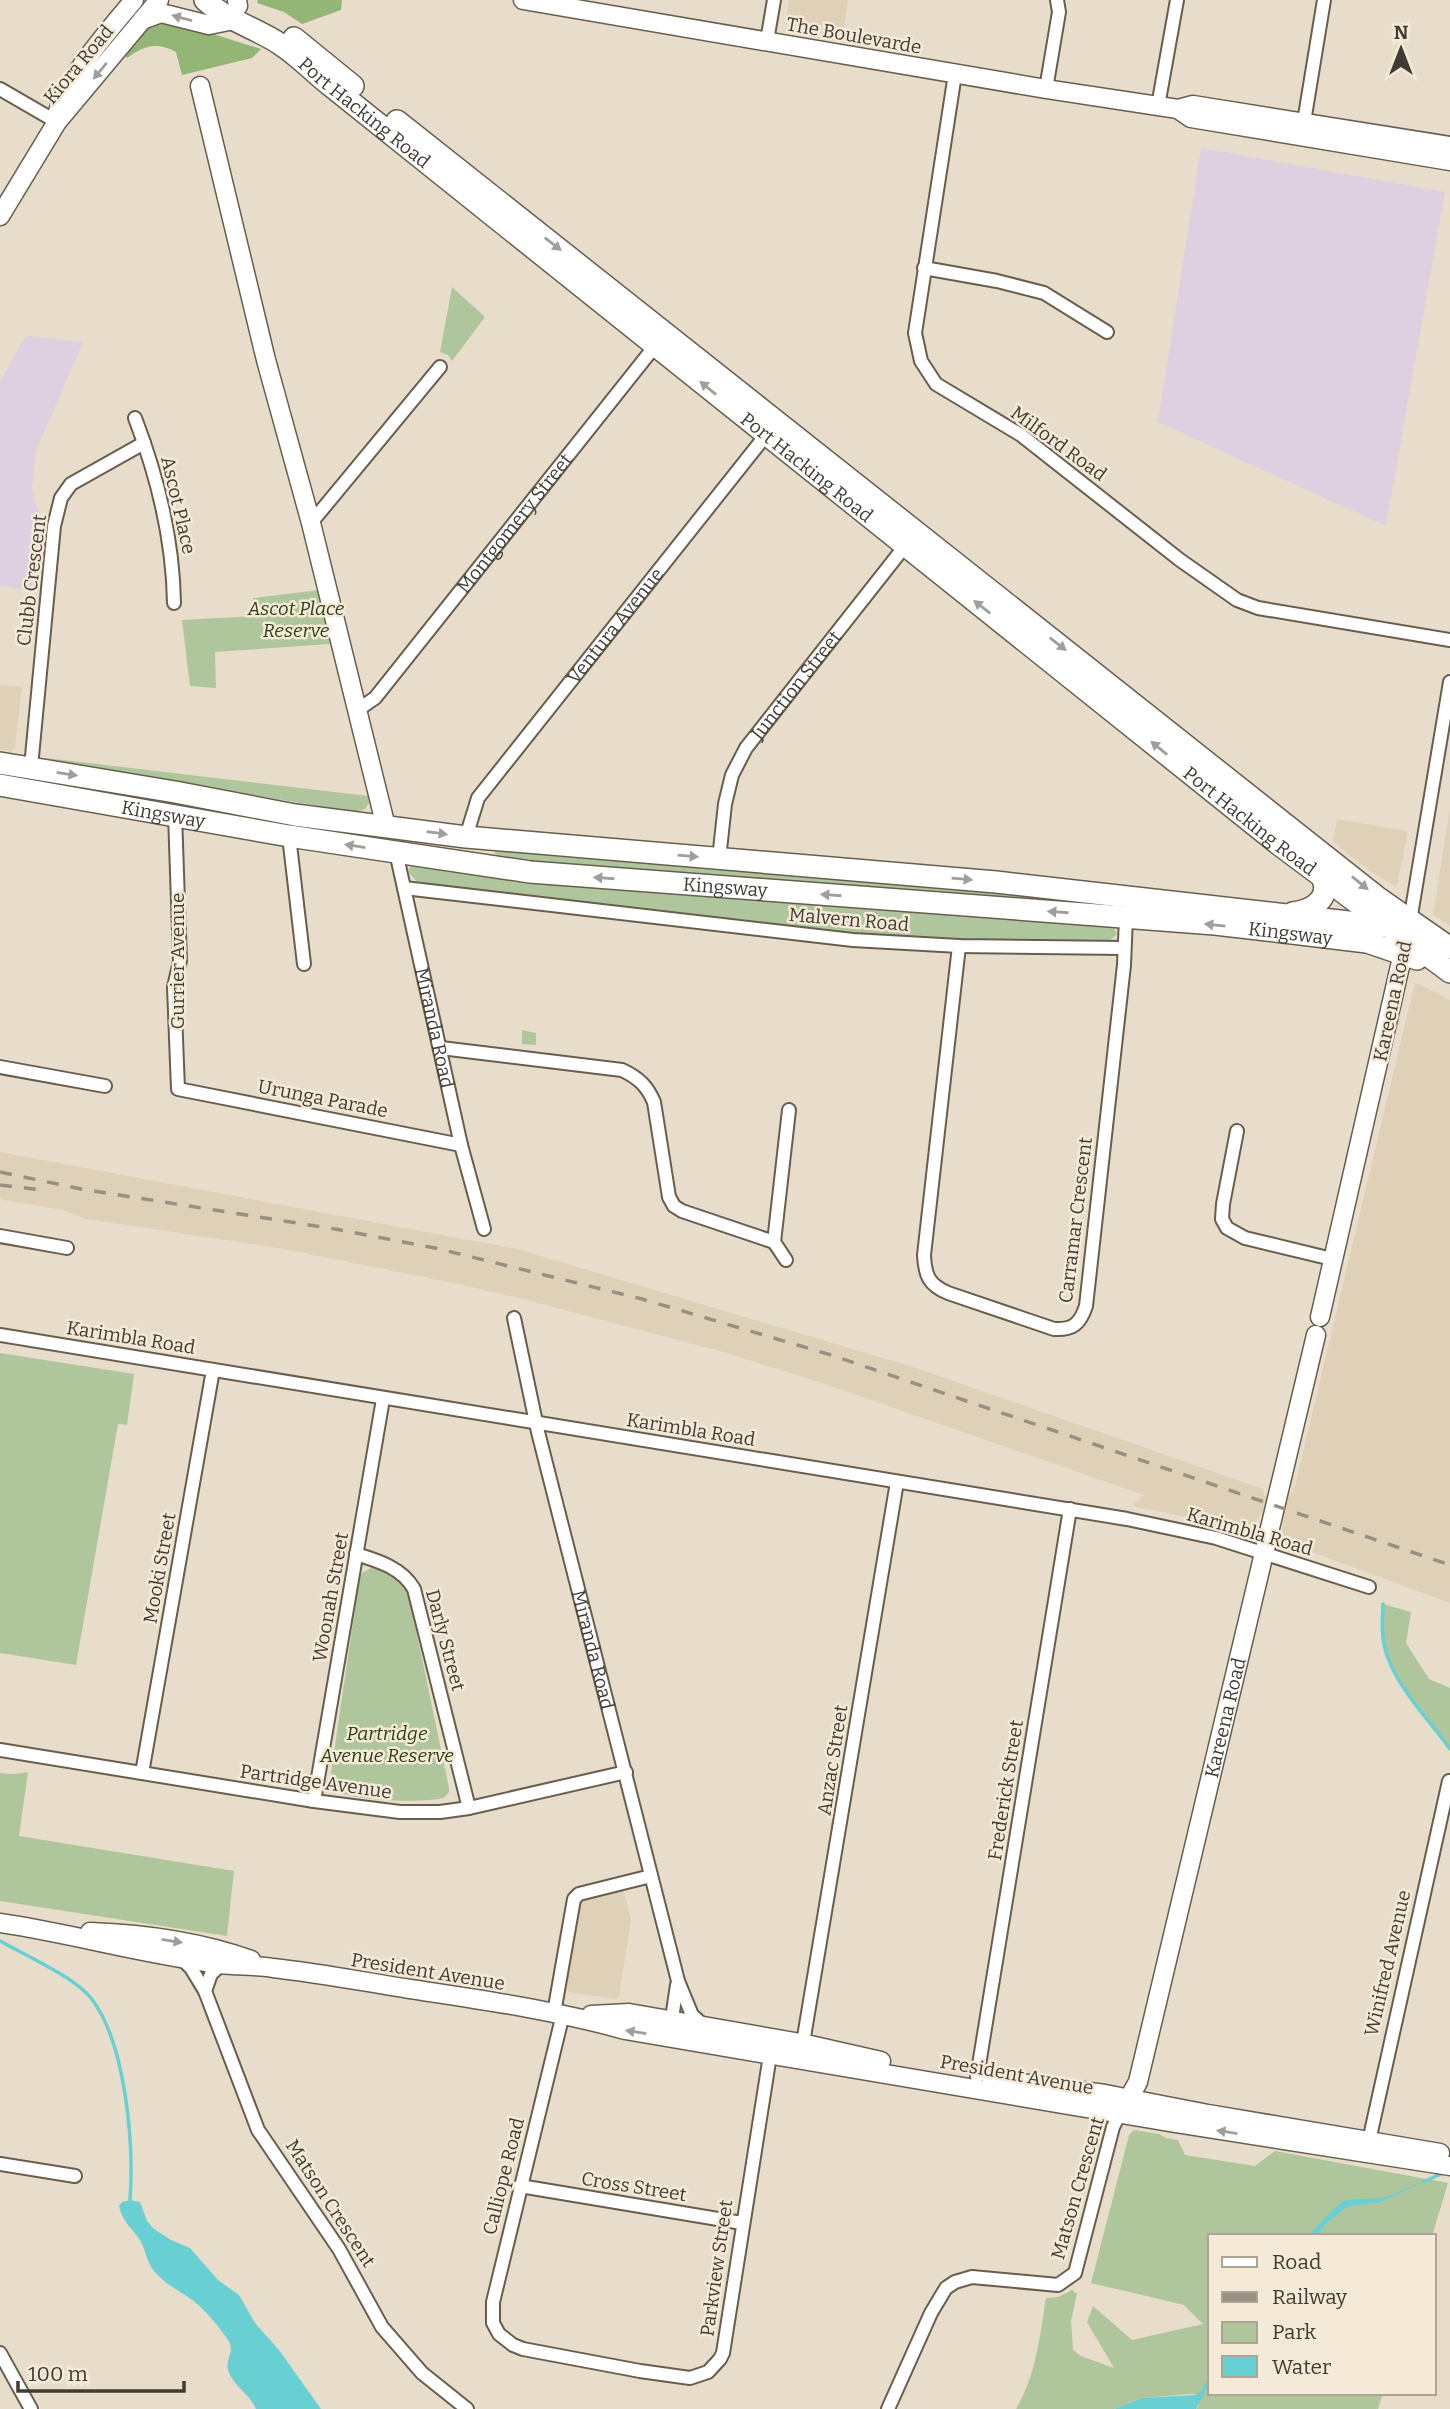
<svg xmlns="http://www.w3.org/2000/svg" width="1450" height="2409" viewBox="0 0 1450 2409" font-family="Bitter,serif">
<rect width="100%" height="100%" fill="#e8ddcb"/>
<path fill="#dfd1b8" d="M789,0H848L844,29L786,19Z
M0,685L22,687L15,747L11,751L0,750Z
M1450,808V926L1433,915Z
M1337,819L1408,831L1397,885L1395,886L1369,870L1333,842Z
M1419,984L1450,1000V1603L1282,1541V1520L1261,1513L1256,1523L1246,1529L1132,1506L1144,1495L825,1384L727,1353L523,1299L458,1284L283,1249L87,1219L62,1210L3,1200L0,1196V1152L517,1249L916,1368L1263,1489L1264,1496L1286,1503L1295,1486L1414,986Z
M624,1891L631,1920L619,1997L615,1999L568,1992L566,1984L579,1904L585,1900Z"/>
<path fill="#decfe1" d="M1201,148L1445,192L1386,526L1158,422Z
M30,336L83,342L36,451L32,489L40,515L33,590L0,586V381L25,338Z"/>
<path fill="#afc69d" d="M452,287L485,317L452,361L448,355L440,352Z
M319,590L330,644L215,652L216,688L190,686L182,620L255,616L253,598Z
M46,758L368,796L369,803L365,809L355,812L77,766Z
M496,840L1036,893V910L1112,924L1117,934L1102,948L959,946L424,890L409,873V868L415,864L495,857Z
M522,1030L536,1033V1045L522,1044Z
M0,1353L134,1374L127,1425L118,1424L76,1665L0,1653Z
M371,1568C389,1568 402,1580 409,1596L449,1788V1792L444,1798C424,1803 344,1802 329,1787L359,1581L362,1573Z
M1383,1604L1411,1612L1406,1643L1429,1679L1450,1688V1749C1429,1720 1401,1692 1388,1658C1381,1641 1382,1622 1383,1604Z
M28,1772L19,1836L234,1871L227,1936L0,1901V1773L14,1774Z
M1134,2130L1159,2134L1166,2138L1178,2140L1185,2155L1255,2166L1275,2151L1448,2183L1432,2236H1210V2393H1383L1378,2409H1196L1199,2405L1198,2395L1192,2394L1142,2398L1114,2409H1016C1036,2376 1040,2335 1046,2298L1058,2297L1072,2290L1077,2294L1071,2321L1073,2350L1081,2356L1114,2368L1087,2322L1093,2306L1132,2340L1203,2324L1184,2305L1091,2283L1129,2135Z"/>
<path fill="#93b575" d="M258,0H342L341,10L302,24L284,12L257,3Z
M159,17L261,49L252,58L182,75L176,52C157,41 143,46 127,58L123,54L150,21Z"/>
<path fill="#68d0d2" d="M1426,2181L1378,2203L1348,2206L1325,2224L1317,2236H1311L1313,2230L1339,2204L1347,2200L1383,2198Z
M130,2200L140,2202L147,2221L154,2229L171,2240L190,2248L218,2280L239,2295L255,2323L279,2350L321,2409H256C250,2394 233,2386 228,2370C225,2359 236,2350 228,2340C217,2324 204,2308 188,2297C176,2289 164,2283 154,2271C147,2262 146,2252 141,2242C133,2228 124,2225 119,2206L122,2202Z
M1210,2373V2382L1196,2409H1114L1142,2398L1196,2395L1203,2389Z"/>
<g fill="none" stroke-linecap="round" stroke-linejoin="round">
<path stroke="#68d0d2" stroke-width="3.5" d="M1383,1604C1382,1622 1381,1641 1388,1658C1401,1692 1429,1720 1450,1749
M0,1941C25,1955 74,1977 91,1998C126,2043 134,2144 130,2200
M1423,2182L1443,2173"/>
<g stroke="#675e4e" stroke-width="16">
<g id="street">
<path d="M767,41L774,0"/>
<path d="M955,74L915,333L921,361L936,384L1021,435L1180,560L1237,600L1258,608L1450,640"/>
<path d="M0,89L57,122"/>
<path d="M1046,89L1059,12L1057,0"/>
<path d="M1158,106L1177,0"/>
<path d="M1303,128L1324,0"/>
<path d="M924,268L997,281L1044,293L1107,332"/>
<path d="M135,418C158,478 173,538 174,603"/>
<path d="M311,523L440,367"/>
<path id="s1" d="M359,709L375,698L655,346"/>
<path d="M31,767L54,526L61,498L71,484L144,443"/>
<path d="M175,814L180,961L174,987L178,1089L461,1145"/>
<path d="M289,836L304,964"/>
<path id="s2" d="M466,837L478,798L766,435"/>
<path id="s3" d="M396,852L461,1145L484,1229"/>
<path id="s4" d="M719,859L725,804L732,775L746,748L905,546"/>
<path d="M404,888L853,940L959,946L1124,948"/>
<path d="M1410,921L1450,682"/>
<path d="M959,946L924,1255C925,1276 929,1285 948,1293L1054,1329C1073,1330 1080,1324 1086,1306L1124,965L1126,917"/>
<path d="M441,1048L622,1070C639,1078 647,1086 654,1102L669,1197L674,1206L682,1211L774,1242"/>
<path d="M0,1067L105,1086"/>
<path d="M1237,1131L1223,1204L1222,1219L1227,1228L1245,1238L1332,1259"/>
<path d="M0,1236L67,1248"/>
<path d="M786,1260L774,1242L789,1110"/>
<path id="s5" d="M514,1318L538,1432L678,1981L692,2015L703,2025"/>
<path d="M0,1335L1127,1519L1216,1538L1369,1587"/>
<path d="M356,1554C379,1561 402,1568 414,1589L469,1808"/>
<path d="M0,1750L314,1801L400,1812H440L469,1808L626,1772"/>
<path d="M142,1773L213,1370"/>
<path d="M314,1801L383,1399"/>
<path d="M181,1958L191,1968L205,1991L258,2130L339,2249L382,2327L422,2373L467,2409"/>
<path d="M205,1991L211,1974L222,1964"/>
<path d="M554,2013L574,1899L579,1894L651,1876"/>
<path d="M563,2014L493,2302V2323L499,2334L513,2345L523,2349L640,2371L690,2378L708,2372L720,2359L723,2353L771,2049"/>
<path d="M671,2025L677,1985"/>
<path d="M803,2043L897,1482"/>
<path d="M977,2077L1070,1509"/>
<path d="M1369,2141L1449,1781"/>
<path d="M0,2164L75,2176"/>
<path d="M520,2186L742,2223"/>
<path d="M0,2353L31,2409"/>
<path d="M888,2409L931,2313L946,2288L955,2282L972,2277L1058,2285L1075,2273L1113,2127L1120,2113"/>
</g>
</g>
<g stroke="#675e4e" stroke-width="21">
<g id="secondary">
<path d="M237,0L238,6"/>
<path d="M523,0L1046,89L1178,109L1193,105L1450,146"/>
<path d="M142,20L161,13L209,25L234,20"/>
<path d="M200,86L266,360L311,523L386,827"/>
<path d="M1178,109L1191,118L1450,161"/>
<path d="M58,112C68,76 110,29 134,0"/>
<path d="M0,216L57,122L159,0"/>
<path d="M1320,1317L1403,953"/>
<path d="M0,1923C74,1934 146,1955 220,1964C238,1966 256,1965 273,1968C319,1973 365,1982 410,1989C482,2000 555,2010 625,2030L1175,2123L1450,2166"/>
<path d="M90,1932C144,1934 201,1942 251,1960"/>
<path d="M591,2015L629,2013L806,2044L881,2061"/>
<path d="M991,2079L1105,2094L1208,2114L1440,2153"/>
<path id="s6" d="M1125,2105L1138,2082L1316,1335"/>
</g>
</g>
<g stroke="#675e4e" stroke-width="24">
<g id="primary">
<path id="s7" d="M205,0C226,20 256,28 280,44C299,56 314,73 331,86L1281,846L1450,972"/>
<path d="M294,38L353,86"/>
<path d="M397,121L1377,897L1450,948"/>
<path d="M0,763L175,792L295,815L466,837L996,882L1384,926"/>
<path id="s8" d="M0,785L289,836L530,872L1215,924L1367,942L1417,959"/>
<path d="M1293,913C1315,910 1334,896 1320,873"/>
</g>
</g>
<use href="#street" stroke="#fff" stroke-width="12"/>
<use href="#secondary" stroke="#fff" stroke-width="18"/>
<use href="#primary" stroke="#fff" stroke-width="21"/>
<path stroke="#989083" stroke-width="3.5" stroke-dasharray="12 12" stroke-linecap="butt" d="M0,1172L81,1189L335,1229L435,1248L642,1299L831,1355L1450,1565
M0,1185L42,1190"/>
</g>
<defs><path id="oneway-solid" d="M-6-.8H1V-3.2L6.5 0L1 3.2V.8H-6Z" transform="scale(1.75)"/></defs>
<g fill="#a09e9a">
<use href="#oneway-solid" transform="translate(182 18) rotate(-165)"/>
<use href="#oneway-solid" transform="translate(100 71) rotate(130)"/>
<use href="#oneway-solid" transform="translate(553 244) rotate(38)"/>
<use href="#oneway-solid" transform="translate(708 388) rotate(-141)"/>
<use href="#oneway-solid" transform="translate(982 607) rotate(-142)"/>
<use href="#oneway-solid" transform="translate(1058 644) rotate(38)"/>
<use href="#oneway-solid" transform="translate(1159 748) rotate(-141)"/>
<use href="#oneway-solid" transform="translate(67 774) rotate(9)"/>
<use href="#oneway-solid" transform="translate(437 833) rotate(7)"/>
<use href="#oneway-solid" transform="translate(355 846) rotate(-171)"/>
<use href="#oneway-solid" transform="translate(688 856) rotate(5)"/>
<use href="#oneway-solid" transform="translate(604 878) rotate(-176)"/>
<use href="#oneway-solid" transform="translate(962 879) rotate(5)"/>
<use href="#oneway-solid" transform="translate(1360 883) rotate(39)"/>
<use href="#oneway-solid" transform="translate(831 895) rotate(-176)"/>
<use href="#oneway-solid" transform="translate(1058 912) rotate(-176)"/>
<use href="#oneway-solid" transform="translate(1215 925) rotate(-174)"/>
<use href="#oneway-solid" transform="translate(172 1941) rotate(9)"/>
<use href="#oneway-solid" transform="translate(636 2032) rotate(-171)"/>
<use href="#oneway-solid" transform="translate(1227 2132) rotate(-171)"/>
</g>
<g text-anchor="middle" stroke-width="5" stroke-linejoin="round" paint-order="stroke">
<g font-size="19" fill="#403c34" stroke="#f5ead8">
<text transform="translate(854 35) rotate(10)" y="7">The Boulevarde</text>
<text transform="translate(78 64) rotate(-50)" y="7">Kiora Road</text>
<text dy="7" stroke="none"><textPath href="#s7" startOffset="196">Port Hacking Road</textPath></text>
<text transform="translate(1059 443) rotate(36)" y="7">Milford Road</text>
<text dy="7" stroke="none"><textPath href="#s7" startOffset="763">Port Hacking Road</textPath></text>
<text transform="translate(179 505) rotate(77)" y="7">Ascot Place</text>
<text dy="7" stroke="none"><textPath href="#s1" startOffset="243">Montgomery Street</textPath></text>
<text transform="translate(31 580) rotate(-83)" y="7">Clubb Crescent</text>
<text dy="7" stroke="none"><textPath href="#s2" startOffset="261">Ventura Avenue</textPath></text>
<text dy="7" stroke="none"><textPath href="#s4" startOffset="196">Junction Street</textPath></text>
<text dy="7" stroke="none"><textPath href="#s8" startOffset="166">Kingsway</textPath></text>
<text dy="7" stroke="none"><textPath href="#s7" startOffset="1330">Port Hacking Road</textPath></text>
<text dy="7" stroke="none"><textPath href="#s8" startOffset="733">Kingsway</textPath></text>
<text transform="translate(849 919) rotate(5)" y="7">Malvern Road</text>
<text dy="7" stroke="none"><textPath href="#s8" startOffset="1300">Kingsway</textPath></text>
<text transform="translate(177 961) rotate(-90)" y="7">Gurrier Avenue</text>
<text transform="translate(1392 1001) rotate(-78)" y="7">Kareena Road</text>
<text dy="7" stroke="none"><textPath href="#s3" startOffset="180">Miranda Road</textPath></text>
<text transform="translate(323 1098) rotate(11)" y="7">Urunga Parade</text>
<text transform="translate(1075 1220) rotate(-83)" y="7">Carramar Crescent</text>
<text transform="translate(131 1337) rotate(9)" y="7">Karimbla Road</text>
<text transform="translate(691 1429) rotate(9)" y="7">Karimbla Road</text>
<text transform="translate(1250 1531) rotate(16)" y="7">Karimbla Road</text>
<text transform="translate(159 1568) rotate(-80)" y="7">Mooki Street</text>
<text transform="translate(330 1597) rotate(-80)" y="7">Woonah Street</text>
<text transform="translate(446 1640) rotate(75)" y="7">Darly Street</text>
<text dy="7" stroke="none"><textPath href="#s5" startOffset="341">Miranda Road</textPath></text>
<text dy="7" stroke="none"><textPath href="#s6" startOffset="401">Kareena Road</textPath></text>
<text transform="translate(832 1760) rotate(-81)" y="7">Anzac Street</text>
<text transform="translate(316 1781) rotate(8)" y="7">Partridge Avenue</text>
<text transform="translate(1005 1790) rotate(-81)" y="7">Frederick Street</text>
<text transform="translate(1387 1963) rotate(-77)" y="7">Winifred Avenue</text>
<text transform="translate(428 1971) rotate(9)" y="7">President Avenue</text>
<text transform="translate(1017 2074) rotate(10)" y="7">President Avenue</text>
<text transform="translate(503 2176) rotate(-76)" y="7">Calliope Road</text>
<text transform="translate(634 2186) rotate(9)" y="7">Cross Street</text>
<text transform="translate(1077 2188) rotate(-74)" y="7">Matson Crescent</text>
<text transform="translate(331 2203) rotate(57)" y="7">Matson Crescent</text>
<text transform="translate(716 2268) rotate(-82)" y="7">Parkview Street</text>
</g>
<g font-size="19" font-style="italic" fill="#2a4012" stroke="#f5ead8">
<text x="296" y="615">Ascot Place<tspan x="296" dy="22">Reserve</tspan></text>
<text x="387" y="1740">Partridge<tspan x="387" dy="22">Avenue Reserve</tspan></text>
</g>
</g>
<rect x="1208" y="2234" width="228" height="161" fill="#f5ead8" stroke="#ada496" stroke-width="2"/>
<rect x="1222" y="2257" width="35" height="10" fill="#ffffff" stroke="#ada496" stroke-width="2"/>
<text x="1272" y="2269" font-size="21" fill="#403c34">Road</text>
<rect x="1222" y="2292" width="35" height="10" fill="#989083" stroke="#ada496" stroke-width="2"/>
<text x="1272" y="2304" font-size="21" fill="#403c34">Railway</text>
<rect x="1222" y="2322" width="35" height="21" fill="#afc69d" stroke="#ada496" stroke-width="2"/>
<text x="1272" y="2339" font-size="21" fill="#403c34">Park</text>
<rect x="1222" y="2356" width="35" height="21" fill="#68d0d2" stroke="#ada496" stroke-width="2"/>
<text x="1272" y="2374" font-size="21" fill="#403c34">Water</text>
<g transform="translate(1401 49)" stroke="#f5ead8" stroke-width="5" paint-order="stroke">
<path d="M0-5L12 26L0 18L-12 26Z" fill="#403c34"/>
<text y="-10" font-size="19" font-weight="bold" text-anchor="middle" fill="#403c34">N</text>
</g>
<path d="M18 2381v10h166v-10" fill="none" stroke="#403c34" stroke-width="3.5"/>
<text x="28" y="2381" font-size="21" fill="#403c34" stroke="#f5ead8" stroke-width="5" paint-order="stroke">100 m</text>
</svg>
